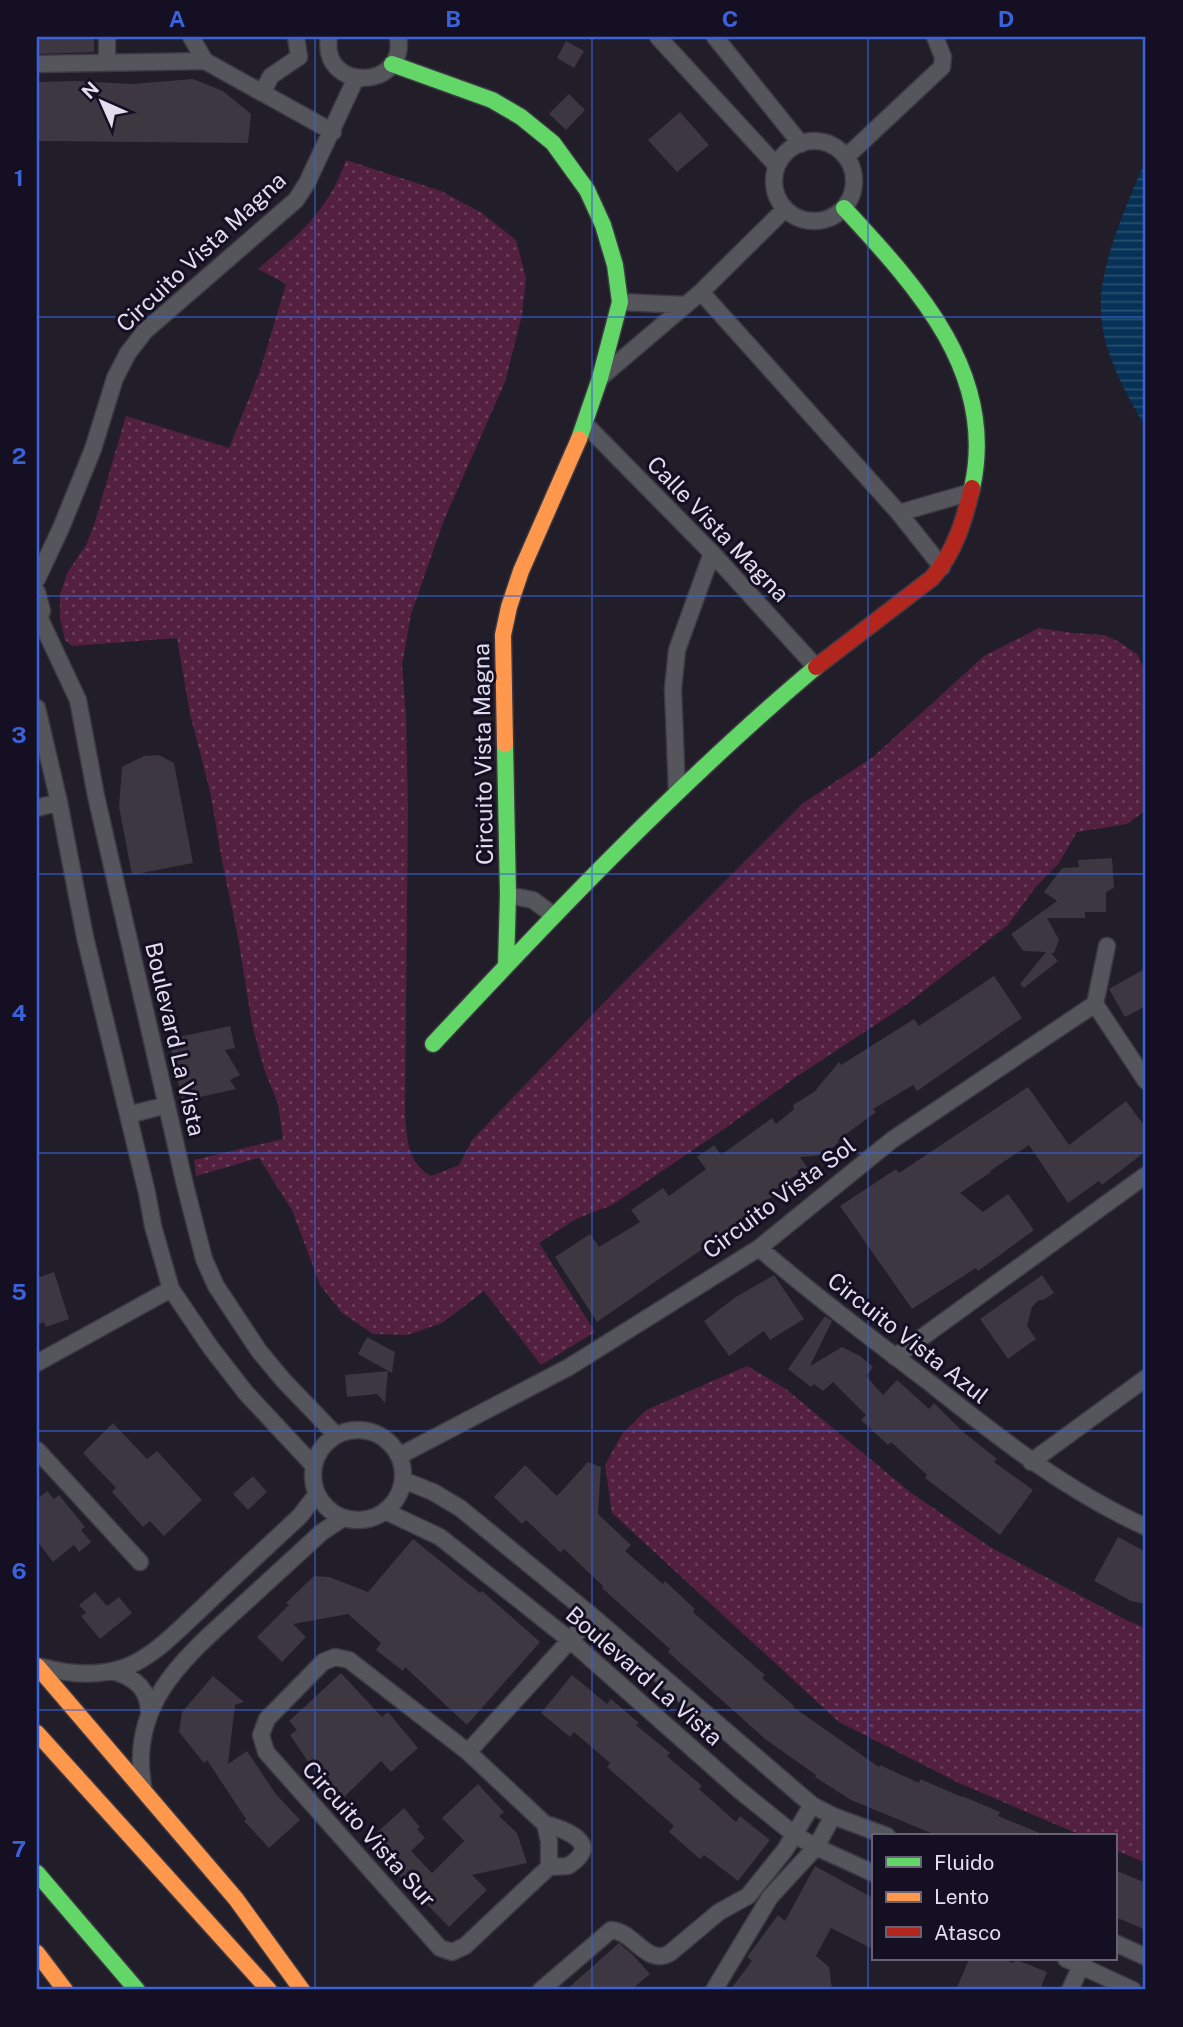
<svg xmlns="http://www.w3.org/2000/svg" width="1183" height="2027" viewBox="0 0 1183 2027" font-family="'Public Sans',sans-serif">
<defs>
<pattern id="grass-dots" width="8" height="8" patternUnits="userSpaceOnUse" patternTransform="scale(1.75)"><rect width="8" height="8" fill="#542040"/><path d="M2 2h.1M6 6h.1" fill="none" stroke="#6c405c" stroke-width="1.8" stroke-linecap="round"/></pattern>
<pattern id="water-rules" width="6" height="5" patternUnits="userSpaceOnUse" patternTransform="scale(1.75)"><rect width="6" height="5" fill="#053256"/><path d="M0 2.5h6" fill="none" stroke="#294f6e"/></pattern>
</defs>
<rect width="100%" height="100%" fill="#211d29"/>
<path fill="url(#grass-dots)" d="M346,160L441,191L482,213L516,240L526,278L522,315L505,382L444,520L411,614L402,665L406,715L408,807L405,1114C407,1139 407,1162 431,1176L459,1165L472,1140L617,989L803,803L873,757L984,656L1039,628L1073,633L1105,635L1123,644L1138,655L1146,674V810L1127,824L1077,832L1059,863L1035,888L1008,925L907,1004L796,1077L727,1127L612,1205L576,1219L539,1243L595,1332L541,1365L484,1291L442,1323L407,1335L373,1334L341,1312L320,1285L292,1210L259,1158L196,1176L194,1160L283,1139L278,1104L264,1069L252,1024L237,932L223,866L210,791L190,714L177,638L72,646L65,640L60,617V595L67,573L86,545L94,525L126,416L229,448L260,371L286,284L258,269C298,235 328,212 346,160Z
M747,1366L786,1389L910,1492L990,1547L1128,1621L1146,1628V1863L1115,1850V1836H1083L961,1784L839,1722L612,1513L605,1465L622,1434L646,1410Z"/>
<path fill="url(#water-rules)" d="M1146,160V428C1128,397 1107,360 1102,324C1094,274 1126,206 1146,160Z"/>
<path fill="#3c3740" d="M37,37H94V52L37,54Z
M566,41L584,51L574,68L557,58Z
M193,79L223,91L251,114L248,143L37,141V82L75,81L132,84Z
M569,94L585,110L566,130L549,114Z
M680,112L709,145L677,172L648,140Z
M159,755L174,763L193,863L132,875L119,807L122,767L144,756Z
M1112,858L1114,888L1106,892V912H1085V918H1047L1059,940L1054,953H1051L1058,961L1024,988L1020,984L1046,952L1023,951L1011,934L1057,901L1044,892L1062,868L1079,867L1078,860Z
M1146,968V1006L1125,1017L1109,989Z
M994,976L1022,1018L917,1091L913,1085L873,1109L876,1112L838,1140L839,1142L824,1155L800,1157L807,1167L772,1192L774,1195L739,1221L740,1223L597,1322L555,1257L590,1234L599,1247L640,1222L631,1210L663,1188L669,1196L706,1169L697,1157L714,1145L721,1155L772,1118L776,1124L794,1109L793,1105L814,1092L839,1062L841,1065L914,1019L919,1026Z
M230,1026L235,1048L225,1050L240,1075L230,1080L236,1089L182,1101L169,1039Z
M1028,1087L1069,1145L1126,1101L1146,1128V1151L1102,1185L1099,1181L1068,1203L1029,1145L990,1171L991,1172L960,1193L983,1212L1008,1194L1034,1230L978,1271L976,1268L912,1309L840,1206L896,1169L899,1173Z
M54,1272L69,1319L46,1327L44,1322L37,1325V1278Z
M774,1275L804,1319L770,1340L764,1331L729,1356L704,1321L736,1297Z
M1042,1275L1054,1293L1043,1300H1039L1032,1307L1027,1326L1036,1339L1008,1359L980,1319Z
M825,1316L832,1321L810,1366L842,1347L860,1356L873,1367L866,1376L883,1395L897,1380L929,1409L934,1403L962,1431L997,1459L994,1462L1033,1490L1000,1535L925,1478L927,1475L891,1442L888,1445L861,1420L866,1415L833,1382L823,1391L814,1384L811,1387L788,1369Z
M367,1337L395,1352L392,1373L358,1354Z
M388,1371L385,1403L377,1394L347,1397L345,1375Z
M113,1423L147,1459L157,1451L202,1500L164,1536L150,1521L143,1527L112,1492L116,1488L83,1453Z
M588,1462L601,1467L598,1514L631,1545L625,1551L663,1584L665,1581L695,1609L693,1612L765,1675L762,1678L794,1706L793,1707L879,1767L880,1765L919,1783L920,1779L962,1797V1796L1000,1812L998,1816L1047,1836H938L851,1800L815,1777L816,1775L765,1739L668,1652L670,1649L602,1588L603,1586L564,1549L561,1553L526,1520L522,1524L494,1497L525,1465L557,1496Z
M253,1476L267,1492L248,1510L233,1494Z
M47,1491L54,1499L59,1495L85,1527L81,1530L91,1542L79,1552L74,1545L53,1562L37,1541V1499Z
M1118,1537L1146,1552V1604L1131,1601L1094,1581Z
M413,1539L480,1593L482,1591L540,1642L467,1725L405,1667L403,1671L376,1650L381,1643L348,1614L293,1624L306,1637L282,1662L257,1637L289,1605L286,1603L314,1576L329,1577L368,1592Z
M95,1592L107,1606L119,1597L132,1613L100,1639L81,1616L86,1613L79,1605Z
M341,1673L382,1717L388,1712L418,1748L391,1772L381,1761L338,1803L324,1789L330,1779L312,1761L309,1763L290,1735L297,1730L289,1721Z
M572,1675L607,1704L611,1699L639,1723L636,1725L670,1753L667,1756L702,1786L699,1789L736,1822L740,1816L770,1840L738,1881L704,1855L700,1859L669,1832L674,1826L607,1767L610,1763L574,1732L570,1737L541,1713Z
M213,1676L244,1702L235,1705L228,1764L247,1751L275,1793L300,1820L269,1848L244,1821L246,1819L207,1760L204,1763L179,1732L182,1712Z
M478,1784L504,1812L499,1816L517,1833L527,1863L472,1875L487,1890L449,1927L399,1876L404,1871L372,1837L404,1808L420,1827L417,1829L425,1838L411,1851L432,1873L464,1841L442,1818Z
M815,1866L873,1898V1949L831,1928L816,1956L829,1967L832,1990H730L752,1961L747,1957L778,1915L785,1921Z
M1115,1870L1146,1883V1930L1115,1917Z
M619,1943L634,1956L650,1974L631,1990H566Z
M969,1959H1003L1013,1963L1015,1959L1047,1972L1040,1990H956Z"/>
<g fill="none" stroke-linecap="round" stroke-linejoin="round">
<g stroke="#3d3943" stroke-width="19">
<path id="street" d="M191,37L205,61L333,132
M329,37C320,93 408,90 398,37
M658,37L777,166
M715,37L801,144
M107,62V37
M37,64L205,61
M262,93L271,76L299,57L296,37
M774 181a40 40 0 1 1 80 0a40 40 0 1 1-80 0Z
M846,157L942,67L943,57L935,37
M701,292L899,513L942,567
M620,302L686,305
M600,378L701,292L785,209
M585,424L712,553L815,666
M899,513L971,492
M37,579L61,528L93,449L115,378L128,353L145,331L296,200L307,183L356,78
M37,592L42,611L37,625
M40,619L78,700L96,796L185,1185L204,1259L216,1286L259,1351L284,1381L336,1435
M37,708L59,802L85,937L147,1193L153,1226L171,1289L211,1348L246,1393L314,1466
M677,792L673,689L677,650L712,553
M37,808L59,802
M508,895L533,900L553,915
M1095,1004L1146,1081
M1095,1004L1107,946
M128,1115L167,1105
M759,1248C814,1295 872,1339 930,1383C998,1437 1066,1491 1146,1527
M895,1357L1146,1175
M37,1363L171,1289
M313 1475a45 45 0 1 1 90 0a45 45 0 1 1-90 0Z
M37,1450L140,1562
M399,1456L569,1367L759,1248L892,1140L1095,1004
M1031,1462L1146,1378
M403,1480L433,1492L460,1508L592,1616L812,1805L833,1816L887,1836
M385,1511L440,1537L571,1641L738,1789L795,1835L816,1847L873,1873
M335,1657L349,1660L468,1752L545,1824L549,1841V1867L465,1946L452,1952L440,1948L266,1752L261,1735L267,1719L323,1662Z
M42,1667C71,1675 98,1677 126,1667C156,1655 179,1629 202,1608C234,1577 267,1547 300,1516L317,1494
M112,1671C135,1677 150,1690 149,1715
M468,1752L592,1616
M143,1785C129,1704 184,1658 238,1609C266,1583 294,1558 322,1532L343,1518
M545,1824C567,1830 603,1844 568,1866L549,1867
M1115,1943L1146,1957
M1066,1959L1133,1990
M541,1990L611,1930C634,1931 647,1967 670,1953L719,1912L748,1896L785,1850L812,1805
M714,1990L770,1897L816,1847L833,1816
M1070,1990L1084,1959"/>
</g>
<g stroke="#3d3943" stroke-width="19">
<path id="fast" d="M392,64L492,100L521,117L553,143L587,190L603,225L615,265L620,302L600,378L579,439
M844,208C916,286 998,373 972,488
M505,744L508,895L506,965
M433,1044C555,913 679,783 816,667
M37,1873L137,1990"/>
</g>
<g stroke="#3d3943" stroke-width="19">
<path id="slow" d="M505,744L503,635L509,607L521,571L579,439
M37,1666L236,1899L302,1990
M37,1733L269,1990
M37,1953L65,1990"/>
</g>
<g stroke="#3d3943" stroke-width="19">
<path id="jam" d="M816,667L932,578C955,552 964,521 972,488"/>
</g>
<use href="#street" stroke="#55555c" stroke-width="16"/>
<use href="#fast" stroke="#63d668" stroke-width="16"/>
<use href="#slow" stroke="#ff974d" stroke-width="16"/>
<use href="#jam" stroke="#b3261e" stroke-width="16"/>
</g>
<path fill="none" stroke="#3a63db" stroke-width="2" stroke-opacity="0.55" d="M315,37V1990M592,37V1990M868,37V1990M37,317H1146M37,596H1146M37,874H1146M37,1153H1146M37,1431H1146M37,1710H1146"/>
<g text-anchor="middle" stroke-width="6" stroke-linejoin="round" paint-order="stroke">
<g font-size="23" fill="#e1ddec" stroke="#150f24">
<text transform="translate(201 252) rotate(-43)" y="8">Circuito Vista Magna</text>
<text transform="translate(718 529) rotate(46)" y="8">Calle Vista Magna</text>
<text transform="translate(483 754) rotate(-91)" y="8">Circuito Vista Magna</text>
<text transform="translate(175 1039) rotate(77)" y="8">Boulevard La Vista</text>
<text transform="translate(779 1198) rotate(-37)" y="8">Circuito Vista Sol</text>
<text transform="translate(908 1338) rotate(38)" y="8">Circuito Vista Azul</text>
<text transform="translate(644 1676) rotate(41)" y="8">Boulevard La Vista</text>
<text transform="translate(369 1834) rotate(48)" y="8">Circuito Vista Sur</text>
</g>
</g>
<rect width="1183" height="2027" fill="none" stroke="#150f24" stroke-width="77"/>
<rect x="872" y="1834" width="245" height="126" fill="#150f24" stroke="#676174" stroke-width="2"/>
<rect x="886" y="1857" width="35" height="10" fill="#63d668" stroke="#676174" stroke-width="2"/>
<text x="934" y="1870" font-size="21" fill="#e1ddec">Fluido</text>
<rect x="886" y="1892" width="35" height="10" fill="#ff974d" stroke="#676174" stroke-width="2"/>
<text x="934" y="1904" font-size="21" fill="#e1ddec">Lento</text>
<rect x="886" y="1927" width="35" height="10" fill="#b3261e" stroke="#676174" stroke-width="2"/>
<text x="934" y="1940" font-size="21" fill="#e1ddec">Atasco</text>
<g transform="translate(102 102) rotate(315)" stroke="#150f24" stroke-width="5" paint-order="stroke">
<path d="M0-5L12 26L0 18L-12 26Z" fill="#e1ddec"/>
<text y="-10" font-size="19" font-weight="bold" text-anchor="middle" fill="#e1ddec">N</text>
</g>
<rect x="38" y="38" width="1106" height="1950" fill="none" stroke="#3a63db" stroke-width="2.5"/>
<g font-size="23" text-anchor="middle" font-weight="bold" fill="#3a63db">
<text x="177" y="27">A</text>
<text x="453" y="27">B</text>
<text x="730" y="27">C</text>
<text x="1006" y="27">D</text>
<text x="19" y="186">1</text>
<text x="19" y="464">2</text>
<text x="19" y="743">3</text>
<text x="19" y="1021">4</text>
<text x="19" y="1300">5</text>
<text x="19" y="1579">6</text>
<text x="19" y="1857">7</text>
</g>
</svg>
